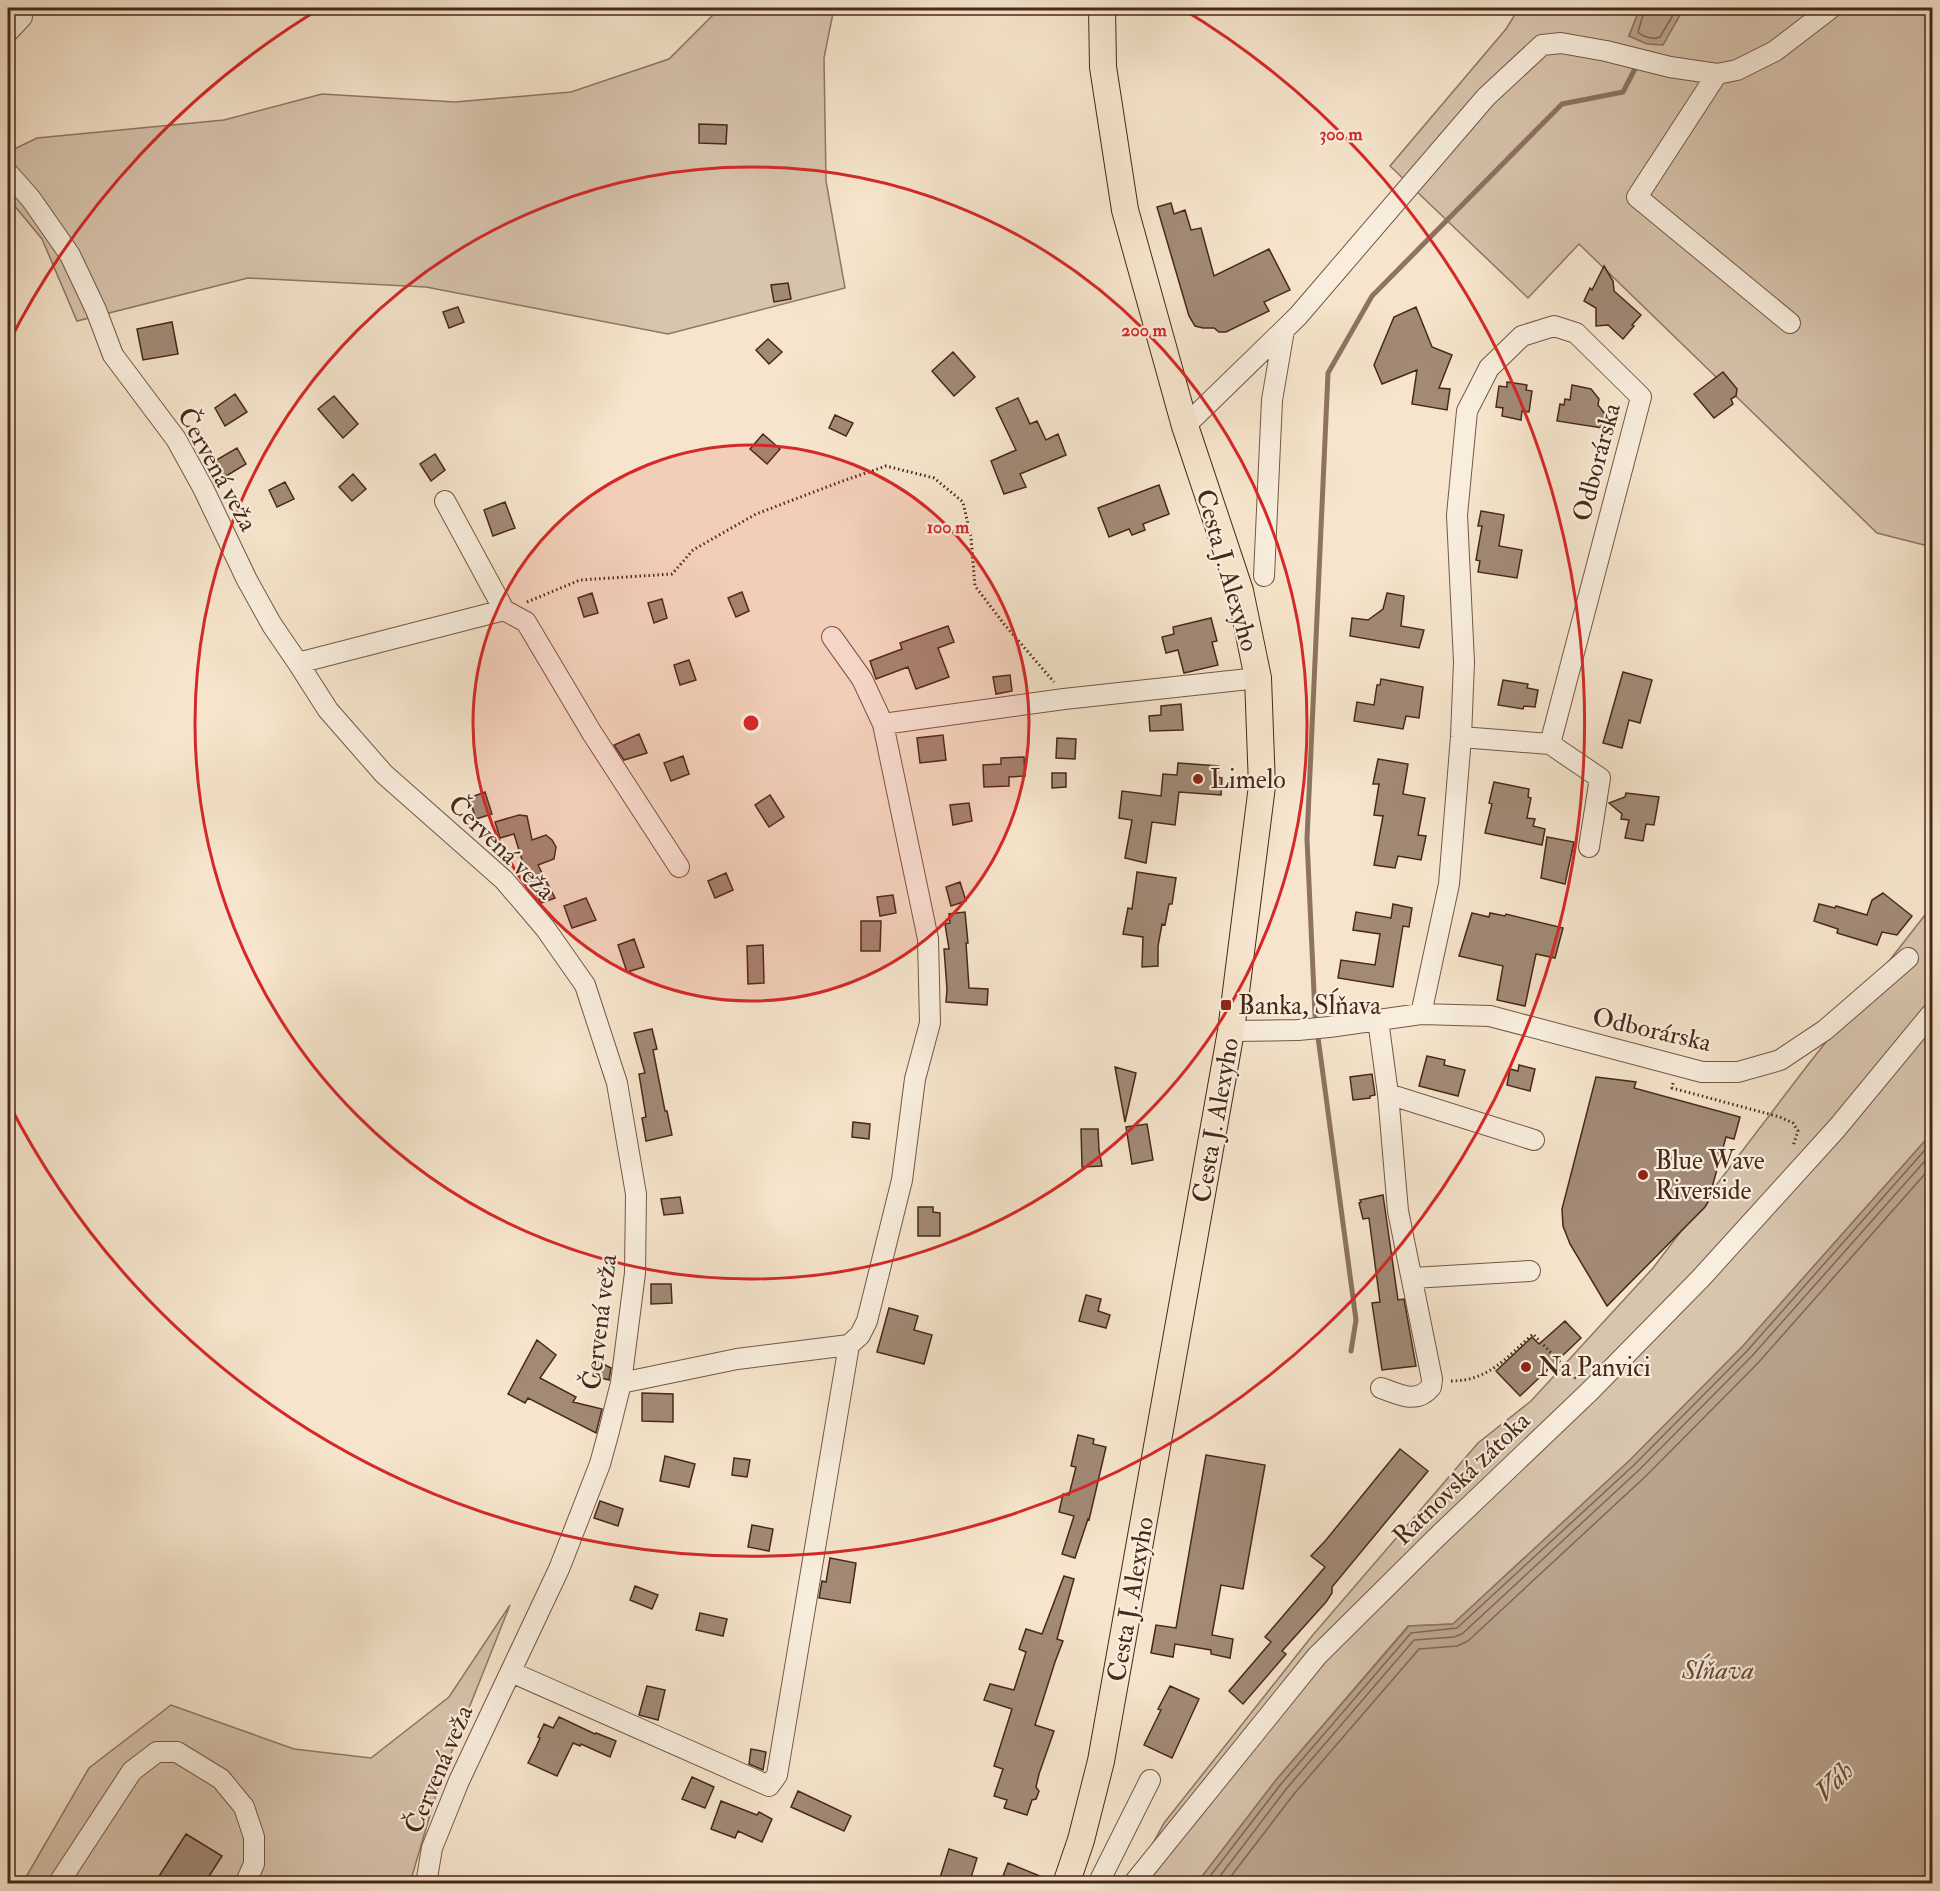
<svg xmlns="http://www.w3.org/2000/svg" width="1940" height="1891" viewBox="0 0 1940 1891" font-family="'IM FELL Double Pica',serif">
<rect width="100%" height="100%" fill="#f6e5cc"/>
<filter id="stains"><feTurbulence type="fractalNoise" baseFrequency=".00333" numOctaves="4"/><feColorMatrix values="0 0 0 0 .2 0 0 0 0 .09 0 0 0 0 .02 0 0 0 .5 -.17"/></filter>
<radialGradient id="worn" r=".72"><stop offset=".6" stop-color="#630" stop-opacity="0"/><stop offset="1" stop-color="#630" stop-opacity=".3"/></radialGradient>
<path fill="#d8c5ae" stroke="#907664" stroke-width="1.5" d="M720,8H834L824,58L826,181L845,288L668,334L426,287L248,278L77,321L42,239L8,198V152L37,138L224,120L322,94L455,102L571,92L669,59Z
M1519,8H1640L1629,36L1662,45L1684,8H1932V547L1877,533L1579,244L1528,298L1390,166L1506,29Z
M1932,906V1133L1742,1347L1630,1460L1453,1624L1408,1626L1276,1780L1197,1883L1131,1884L1164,1823L1312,1636L1478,1443L1531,1401L1653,1268L1804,1070Z
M510,1605L440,1781L410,1883L22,1884L89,1768L171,1705L294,1749L371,1758L449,1697Z"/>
<path fill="#bba58f" stroke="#8d7360" stroke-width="1.5" d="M1640,8H1684L1663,45L1647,44L1629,36Z
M1932,1133V1883H1197L1276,1780L1409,1626L1453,1624L1630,1460L1742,1347Z"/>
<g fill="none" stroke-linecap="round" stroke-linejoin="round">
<path stroke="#826654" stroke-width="1.5" d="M1645,8L1638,32C1643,37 1654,40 1660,37L1677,8
M1204,1884L1281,1784L1411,1633L1457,1628L1634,1465L1747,1351L1932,1142
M1214,1884L1287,1788L1414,1640L1454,1637L1462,1634L1639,1470L1752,1356L1932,1153
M1225,1884L1294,1794L1419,1649L1457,1646L1468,1641L1646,1476L1758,1363L1932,1166"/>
<path stroke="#8d7360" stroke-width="5" d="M1351,1351L1356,1320L1315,1015L1307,839L1328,373L1372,296L1562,104L1623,92L1638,63"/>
</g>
<path fill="#a28a77" stroke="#48281a" stroke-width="1.5" d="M699,124L727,125L726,144L699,143Z
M1171,203L1174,214L1185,210L1191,230L1201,228L1214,276L1269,249L1290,290L1264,302L1269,311L1226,332H1219L1214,328H1203L1195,326L1189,316L1157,207Z
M1604,266L1613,281L1614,291L1641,315L1632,325L1634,326L1623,339L1608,325L1596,326V308L1584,301L1590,288L1592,290Z
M788,283L791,299L774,302L771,285Z
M458,307L464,322L449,328L443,312Z
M1416,307L1432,347L1452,355L1439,388L1450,389L1447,410L1412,404L1417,370L1382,384L1374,365L1394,317Z
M172,322L178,354L143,360L137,329Z
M768,339L782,352L769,364L756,350Z
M953,352L975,377L954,396L932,371Z
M1723,372L1737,389L1736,396L1731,399L1733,404L1714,418L1694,394Z
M1507,382L1527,385L1526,390L1532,391L1529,412L1522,411L1521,420L1502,416L1503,408L1496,407L1499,386L1507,387Z
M1572,385L1591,389L1599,399L1598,405L1605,414L1602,428L1557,421L1560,404L1564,405L1565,399L1570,400Z
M235,394L247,412L225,426L215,408Z
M334,396L358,424L343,438L318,409Z
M1018,398L1030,424L1037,421L1046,440L1058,434L1066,455L1020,474L1026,487L1004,494L991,461L1016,450L996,408Z
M835,415L853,423L846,436L829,428Z
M763,434L780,449L767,464L750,449Z
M237,448L246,464L223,478L213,462Z
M435,454L445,470L431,481L420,464Z
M353,474L366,489L352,501L339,487Z
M285,482L294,499L277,507L269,490Z
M1159,485L1169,514L1143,524L1145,530L1132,535L1129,529L1109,537L1098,508Z
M505,502L515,528L493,536L484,510Z
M1481,511L1504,515L1499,546L1522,550L1517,578L1478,572L1480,561L1476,560L1482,526H1478Z
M742,592L749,611L736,617L728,598Z
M592,593L598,613L584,617L578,598Z
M1387,593L1404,596L1401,626L1424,630L1419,648L1350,636L1352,618L1368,620L1383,609Z
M662,599L667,618L654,623L648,603Z
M1211,618L1217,641L1212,642L1218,665L1184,673L1178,650L1166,653L1162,637L1174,634L1173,627Z
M948,626L954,642L938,648L949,677L916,689L908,667L876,679L870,661L902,649L900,643Z
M689,660L696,680L680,685L674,665Z
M1623,672L1652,680L1640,723L1629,720L1622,748L1603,743Z
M1010,675L1012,691L996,694L993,677Z
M1381,679L1423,687L1419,718L1406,716L1403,729L1354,721L1357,702L1374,705L1377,685H1380Z
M1503,680L1528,684L1527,688L1538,690L1535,707L1524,706L1523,709L1498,705Z
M1181,704L1183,730L1150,731L1149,716L1161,715V706Z
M639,734L647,753L624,760L614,745Z
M943,735L946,760L920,763L917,738Z
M1057,738L1076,739L1075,759L1056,758Z
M683,756L689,774L671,781L664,763Z
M1024,757L1025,776L1009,777V786L984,787L983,765L1001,764V758Z
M1378,759L1408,764L1403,794L1425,798L1418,835L1426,836L1421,860L1398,856L1395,868L1374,865L1383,816L1374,815L1379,784H1373Z
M1178,763L1219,766L1218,777L1222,778L1221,795L1179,792L1175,825L1152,822L1146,863L1125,858L1132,820L1119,818L1122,791L1161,796L1163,774L1177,775Z
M1052,773H1066V787L1052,788Z
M1494,782L1529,789L1528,797L1531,798L1527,818L1535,819L1533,826L1545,829L1542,845L1485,833L1492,804L1489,803Z
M485,792L492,814L476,819L469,798Z
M1626,793L1659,797L1654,825L1646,824L1643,841L1625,838L1629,820L1621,819L1622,814L1609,803L1625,797Z
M770,795L784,817L769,827L755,805Z
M969,803L972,821L953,825L950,805Z
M519,815L527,816L532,840L546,835L552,840L556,847L554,859L538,865L555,898L541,903L527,876L514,834L500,838L495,822Z
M1547,837L1574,842L1565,884L1541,878Z
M1137,872L1176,878L1172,904H1169L1165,925L1162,924L1158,946V966L1142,967L1143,937L1123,934L1128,908L1132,909Z
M726,873L733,890L715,898L708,881Z
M960,882L966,901L951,906L946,887Z
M1883,893L1912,916L1897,935L1882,932L1877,945L1837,933L1838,929L1814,921L1819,904L1835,908L1836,906L1867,915L1872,900Z
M893,895L896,913L880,916L877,897Z
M586,898L596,920L572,928L564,906Z
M1393,904L1412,908L1409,927L1403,926L1393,987L1338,978L1341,960L1375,965L1380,934L1353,930L1356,912L1391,918Z
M965,912L968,943H966L969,988L988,989L987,1005L946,1002L947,989L944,949H949L945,924L950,923L949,914Z
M1472,913L1489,917L1490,913L1505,916L1506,914L1563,928L1555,958L1536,954L1525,1006L1497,1000L1503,966L1459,956Z
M861,921H881L880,951H861Z
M634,939L644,967L627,972L618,945Z
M763,945L764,983L748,984L747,946Z
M652,1029L657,1049L653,1050L665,1111H667L672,1135L646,1141L642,1118L646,1117L639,1074L645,1073L634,1033Z
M1427,1056L1445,1060L1444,1065L1465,1070L1458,1096L1419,1086Z
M1519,1065L1535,1069L1530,1091L1507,1085L1510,1069L1518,1071Z
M1115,1067L1136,1073L1125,1122Z
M1372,1074L1375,1095L1370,1096V1098L1353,1100L1350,1077Z
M1596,1077L1636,1082L1634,1088L1740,1117L1734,1139L1726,1137L1708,1202L1705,1207L1607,1306L1570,1244L1563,1226L1562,1209Z
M853,1122L870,1124L869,1139L852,1137Z
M1147,1124L1153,1160L1132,1164L1126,1127Z
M1081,1129H1098L1099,1150L1102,1166L1082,1167Z
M1383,1195L1398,1300L1404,1299L1416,1366L1382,1370L1372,1303L1380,1302L1369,1218L1363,1219L1359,1203L1361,1202L1360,1200Z
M680,1197L683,1213L664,1215L661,1199Z
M918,1207H933V1212L940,1213V1236H918Z
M651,1284H671L672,1303L651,1304Z
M1086,1295L1101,1299L1098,1311L1110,1315L1106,1328L1079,1321Z
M889,1308L918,1316L914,1330L932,1335L924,1364L877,1352Z
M1565,1321L1581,1338L1520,1396L1496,1371L1532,1337L1539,1344Z
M537,1340L556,1355L540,1378L576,1397L573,1402L602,1409L596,1433L528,1398L525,1403L508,1394Z
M597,1361L611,1368L609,1380L593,1376Z
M642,1393L673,1394V1422L642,1421Z
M1078,1435L1094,1439L1093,1444L1106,1447L1089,1520L1088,1519L1075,1558L1062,1554L1074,1516L1059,1512L1063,1494L1069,1495L1076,1467L1071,1466Z
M1400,1449L1428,1471L1332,1587V1593L1326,1602L1282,1651L1286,1654L1243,1704L1229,1691L1271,1642L1265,1637L1325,1567L1311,1556L1326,1540Z
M1206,1455L1265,1465L1243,1589L1221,1585L1212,1635L1233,1639L1230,1658L1211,1654V1650L1175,1644L1173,1657L1151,1653L1156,1625L1176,1628Z
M665,1456L695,1464L689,1487L660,1481Z
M734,1458L750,1460L747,1477L732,1475Z
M600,1501L623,1509L618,1526L594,1518Z
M752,1525L773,1529L769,1551L748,1547Z
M830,1558L856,1563L850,1603L819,1598L822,1581L826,1582Z
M1064,1576L1074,1579L1057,1639L1063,1641L1055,1662L1035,1725L1054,1731L1039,1774L1036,1787L1039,1791L1036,1799L1032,1800L1027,1815L1004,1808L1007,1800L994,1796L1003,1769L994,1766L1012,1709L984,1700L990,1684L1014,1690L1026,1652L1019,1649L1026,1629L1042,1634Z
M635,1586L658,1595L652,1609L630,1600Z
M700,1613L727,1619L723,1636L696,1630Z
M647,1686L665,1690L658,1720L639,1715Z
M1170,1686L1199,1699L1172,1758L1144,1745L1161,1710L1158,1709Z
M559,1717L595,1734L596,1733L616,1741L610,1757L581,1744L580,1746L573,1743L557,1776L528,1763L536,1747L540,1738L538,1737L544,1724L553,1728Z
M751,1749L766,1752L763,1770L749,1764Z
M692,1777L714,1787L705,1808L682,1799Z
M798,1791L851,1816L844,1831L791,1807Z
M721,1801L757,1815L759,1812L772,1819L762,1842L738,1831L735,1838L711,1829Z
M186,1834L222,1856L204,1884H154Z
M949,1849L977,1858L969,1884H938Z
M1008,1863L1052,1881L1051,1884H1000Z"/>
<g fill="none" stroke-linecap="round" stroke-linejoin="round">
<g stroke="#745746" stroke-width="22">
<path id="minor" d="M8,32L22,17
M1717,74L1637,197L1790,323
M8,173L31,199L70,255L96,310L113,355L176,439L203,488L247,580L272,625L298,663L328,710L384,774L504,880L545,928L585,985L617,1083L636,1194L635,1273L621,1383L609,1431L600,1464L559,1569L459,1781L432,1848L426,1884
M1185,426L1298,316L1486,97L1542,45L1561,43L1606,51L1670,67L1717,74L1737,70L1775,51L1831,8
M445,501L504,610L526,622L592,733L679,867
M1264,576L1272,400L1284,330
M298,663L504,610
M883,724L1064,699L1258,678
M1550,744L1600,778L1589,847
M1421,1014L1449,884L1461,737L1464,662L1457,515L1467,411L1489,368L1522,336L1554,326L1576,333L1641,397L1550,744L1461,737
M1378,1020L1388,1094L1398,1211L1432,1379L1431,1387C1416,1405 1399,1394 1381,1388
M1231,1031L1298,1030L1329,1027L1421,1014L1490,1016L1702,1072H1738L1780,1060L1825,1030L1908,958
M1388,1094L1534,1140
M1413,1278L1530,1271
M621,1383L737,1359L849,1345L860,1335L867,1321L902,1180L915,1079L930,1023L928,939L883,724L862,679L832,637
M511,1672L769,1786L777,1775L849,1345
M58,1884L132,1771L157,1752H177L221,1779L244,1807L254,1837V1864L245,1884
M1098,1884L1150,1780
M1133,1884L1317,1656L1436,1538L1589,1392L1701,1278L1837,1128L1932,1013"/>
</g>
<g stroke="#48281a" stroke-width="28">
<path id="major" d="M1066,1884L1081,1840L1101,1761L1231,1031L1262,786L1258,678L1240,591L1185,426L1125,210L1103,67L1102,8"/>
</g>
<path stroke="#48281a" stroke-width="3" stroke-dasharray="1.5 3" stroke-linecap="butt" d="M527,602L580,580L672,574L693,550L756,514L840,482L886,466L934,478L963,502L971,538L975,586L1004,624L1054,682
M1673,1083L1672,1088L1780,1117L1793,1123L1798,1131L1793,1146
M1451,1381C1489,1381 1507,1357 1533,1334L1577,1380"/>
<use href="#minor" stroke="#f9eede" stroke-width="20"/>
<use href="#major" stroke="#f6e5cc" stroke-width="26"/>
</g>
<circle cx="751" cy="723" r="278" fill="#d62828" fill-opacity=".12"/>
<g fill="none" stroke="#d62828" stroke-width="3">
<circle cx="751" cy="723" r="278"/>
<circle cx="751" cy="723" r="556"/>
<path d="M8 344A834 834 0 0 1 321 8M1181 8A834 834 0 1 1 8 1102"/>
</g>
<g fill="#8f2418" stroke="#f9eede" stroke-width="2">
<circle cx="1198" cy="779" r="6"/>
<rect x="1220" y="999" width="12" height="12" rx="3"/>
<circle cx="1643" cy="1175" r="6"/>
<circle cx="1526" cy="1367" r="6"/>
</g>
<g text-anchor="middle" stroke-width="4.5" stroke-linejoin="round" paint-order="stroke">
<g font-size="26" fill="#48281a" stroke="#f9eede">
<text transform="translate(1596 462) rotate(-75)" y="9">Odborárska</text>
<text transform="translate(218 469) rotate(61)" y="9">Červená veža</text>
<text transform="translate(1228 570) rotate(74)" y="9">Cesta J. Alexyho</text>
<text transform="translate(502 847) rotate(44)" y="9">Červená veža</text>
<text transform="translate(1652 1029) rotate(13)" y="9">Odborárska</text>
<text transform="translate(1215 1120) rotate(-80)" y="9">Cesta J. Alexyho</text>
<text transform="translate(599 1322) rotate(-83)" y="9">Červená veža</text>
<text transform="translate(1461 1478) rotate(-44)" y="9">Ratnovská zátoka</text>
<text transform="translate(1130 1599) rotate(-80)" y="9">Cesta J. Alexyho</text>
<text transform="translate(438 1769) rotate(-67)" y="9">Červená veža</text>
</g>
<g font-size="26" fill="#48281a" stroke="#f9eede" text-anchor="start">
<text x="1210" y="788">Limelo</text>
<text x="1238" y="1014">Banka, Sĺňava</text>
<text x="1655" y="1169">Blue Wave<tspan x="1655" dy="30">Riverside</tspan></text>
<text x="1538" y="1376">Na Panvici</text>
</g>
<g font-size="27" font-style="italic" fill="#6a4e3d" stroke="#f9eede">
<text x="1718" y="1679">Sĺňava</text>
<text transform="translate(1834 1781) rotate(-46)" y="9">Váh</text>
</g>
</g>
<circle cx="751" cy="723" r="9" fill="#d62828" stroke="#f9eede" stroke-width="3"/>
<g font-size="18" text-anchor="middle" font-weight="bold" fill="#d62828" stroke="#f9eede" stroke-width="4.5" stroke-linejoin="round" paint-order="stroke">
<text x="1341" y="140">300 m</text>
<text x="1144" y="336">200 m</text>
<text x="948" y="533">100 m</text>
</g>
<rect width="1940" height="1891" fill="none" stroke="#f6e5cc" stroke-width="30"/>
<rect x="9" y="9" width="1922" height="1873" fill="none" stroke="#48281a" stroke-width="3"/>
<rect x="15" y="15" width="1910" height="1861" fill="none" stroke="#48281a" stroke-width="1.5"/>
<rect width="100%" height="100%" filter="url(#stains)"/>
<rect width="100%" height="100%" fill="url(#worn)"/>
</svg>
